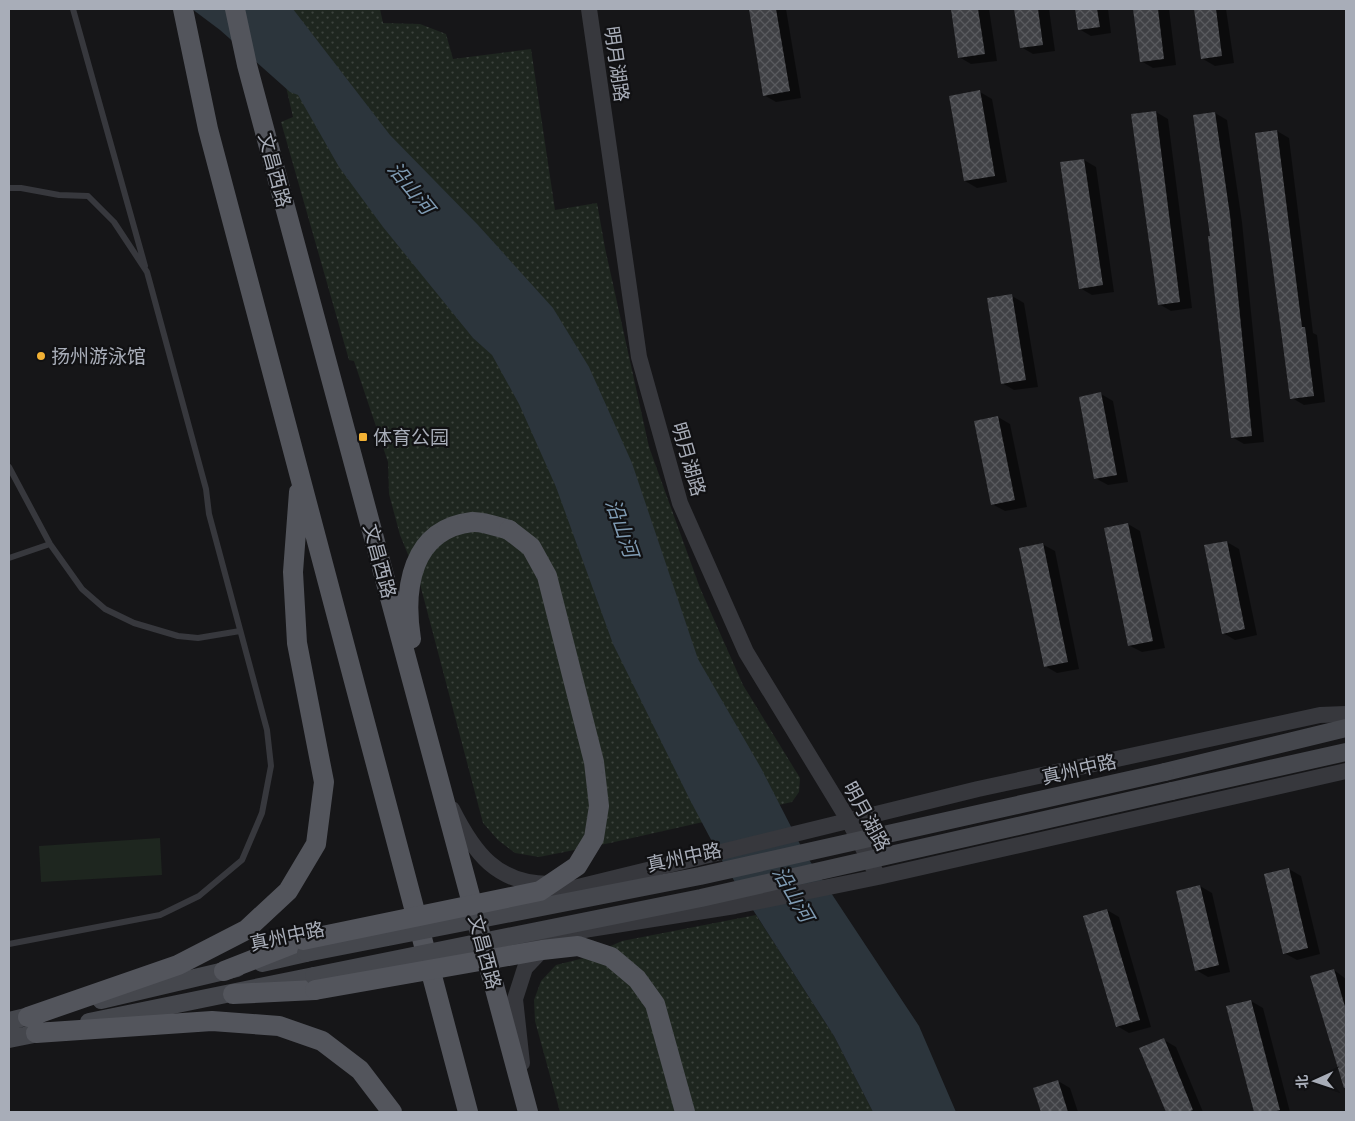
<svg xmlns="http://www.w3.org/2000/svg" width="1355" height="1121" viewBox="0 0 1355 1121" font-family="'Space Grotesk','Noto Sans SC',sans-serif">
<defs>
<pattern id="park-dots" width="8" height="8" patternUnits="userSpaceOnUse" patternTransform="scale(1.25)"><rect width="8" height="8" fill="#1e261f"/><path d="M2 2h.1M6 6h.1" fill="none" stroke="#3c433d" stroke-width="1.8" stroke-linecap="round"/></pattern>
<pattern id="building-cross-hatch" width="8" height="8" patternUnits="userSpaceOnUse" patternTransform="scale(1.25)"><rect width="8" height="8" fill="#404145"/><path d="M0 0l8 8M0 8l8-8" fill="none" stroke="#595a5e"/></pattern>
</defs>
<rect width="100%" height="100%" fill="#161618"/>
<path fill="#1e261f" d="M160,838L162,875L41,882L39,846Z"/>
<path fill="url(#park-dots)" d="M268,9H380L383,23L420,24L446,34L453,59L531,49L555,210L597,203L605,248L649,447L700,588L743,685L800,778L799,792L792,802L610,843L539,857L515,853L498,840L483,823L420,584L400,535L389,494L388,462L354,361L349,360L281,122L293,117Z
M756,915L834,1036L873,1112H560L535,1021L534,1000L541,981L556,965L584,958L622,941Z"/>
<path fill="#2c353c" d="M192,9H293L390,135L478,225L553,308L589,367L632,463L698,659L761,768L804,852L919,1026L956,1112H873L834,1036L726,868L690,800L613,644L556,487L519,404L492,355L473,338L383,227L339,167L298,95L290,92L220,30Z"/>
<path fill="#0007" d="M750,9H786L801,98L776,102L764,95Z
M952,9H989L997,61L971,64L959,57Z
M1015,9H1049L1055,51L1033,54L1021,47Z
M1076,9H1108L1111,33L1091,36L1079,29Z
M1134,9H1169L1176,65L1153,68L1141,61Z
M1195,9H1226L1234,63L1215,66L1203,59Z
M980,92L992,99L1007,182L977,188L965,181Z
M1156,112L1168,119L1192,308L1171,311L1159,304Z
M1215,113L1227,120L1242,222L1264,442L1244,444L1232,437L1212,237Z
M1277,131L1289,138L1313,333L1317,335L1325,402L1304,405L1292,398Z
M1084,160L1096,167L1114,292L1092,295L1080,288Z
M1012,296L1024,303L1038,387L1014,390L1002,383Z
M1101,394L1113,401L1128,482L1108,485L1095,478Z
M998,417L1010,424L1027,507L1005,511L992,504Z
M1128,524L1140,531L1165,648L1142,652L1130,646L1105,529Z
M1227,542L1239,549L1257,635L1235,640L1223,633Z
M1042,544L1055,551L1079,669L1057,673L1045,666Z
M1289,869L1301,876L1320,954L1297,960L1284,953Z
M1200,886L1212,893L1230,972L1208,977L1196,970Z
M1107,910L1119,917L1151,1027L1129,1033L1117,1026Z
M1334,970L1346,979V1085L1344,1083Z
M1251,1001L1263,1008L1290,1112H1255L1227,1007Z
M1164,1040L1176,1047L1203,1112H1167L1141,1049Z
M1058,1081L1070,1088L1078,1112H1042L1035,1089Z"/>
<path fill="url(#building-cross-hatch)" d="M749,9H776L790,91L763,96Z
M951,9H978L985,54L958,58Z
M1014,9H1038L1043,45L1020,48Z
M1075,9H1097L1100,27L1078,30Z
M1133,9H1158L1164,59L1140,62Z
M1194,9H1216L1222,56L1201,59Z
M980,90L995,176L964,181L949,96Z
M1156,111L1180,302L1158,305L1131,114Z
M1215,112L1230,215L1252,436L1231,438L1208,236H1210L1193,115Z
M1277,130L1302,327H1305L1314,396L1290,399L1255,133Z
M1084,159L1103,285L1079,289L1060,162Z
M1012,294L1026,380L1001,384L987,298Z
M1101,392L1117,475L1094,479L1079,397Z
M998,416L1015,500L991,505L974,421Z
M1128,523L1153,641L1128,646L1104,528Z
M1227,541L1245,629L1222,634L1204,545Z
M1043,543L1068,662L1044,667L1019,548Z
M1289,868L1308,948L1283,954L1264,874Z
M1200,885L1219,965L1195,971L1176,891Z
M1107,909L1140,1020L1116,1027L1083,916Z
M1334,969L1346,1010V1088H1344L1310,976Z
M1251,1000L1280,1110L1273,1112H1254L1226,1006Z
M1164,1038L1193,1110L1187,1112H1166L1139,1048Z
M1058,1080L1068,1112H1041L1033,1088Z"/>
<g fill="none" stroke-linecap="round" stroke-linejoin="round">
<path stroke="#37383d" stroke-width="6" d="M73,9L145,266
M9,188H21L59,195L88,196L114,222L147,272L206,489L209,514L267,730L271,766L262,813L242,860L199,896L160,915L9,944
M9,467L50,544L82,589L105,609L134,623L178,636L198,638L240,631
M9,558L50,544"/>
<path stroke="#37383d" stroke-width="16" d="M589,9L639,357L680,503L746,652L849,821L875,871
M452,809C474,853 497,884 550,884
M537,897L978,789L1320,715L1346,714
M502,948L590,929L735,906L878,877L1346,771
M522,1063L515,999L525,968L545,947"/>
<path stroke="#45474d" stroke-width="18" d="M1165,772L1346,728
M1172,791L1346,752
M262,963L306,953
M101,1000L237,968
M9,1021L42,1013
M89,1022L314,976
M9,1039L49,1031"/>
<path stroke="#53555c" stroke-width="20" d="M183,9L208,129L468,1112
M235,9L247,65L528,1112
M411,639C403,589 411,529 472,522C483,521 498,527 509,530
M224,971L303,940
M233,994L315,990
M28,1017L178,965L246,930L288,891L316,844L324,782L297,643L293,572L299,492
M36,1033L212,1021L279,1026L322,1041L360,1070L392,1112"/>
<path stroke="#45474d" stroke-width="18" d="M306,953L700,876L1165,772
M314,976L701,898L1172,791"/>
<path stroke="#53555c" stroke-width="20" d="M303,940L540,891L577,866L594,838L599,806L594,762L547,576L531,547L509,530
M315,990L542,950L578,946L611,957L637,979L655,1004L685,1112"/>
</g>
<g fill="#f2b134" stroke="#111113" stroke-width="2">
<circle cx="41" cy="356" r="5"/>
<rect x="358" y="432" width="10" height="10" rx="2.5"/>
</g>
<g text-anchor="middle" stroke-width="4.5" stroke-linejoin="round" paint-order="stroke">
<g font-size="19" fill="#a8adb8" stroke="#111113">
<text transform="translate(617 64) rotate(82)" y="7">明月湖路</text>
<text transform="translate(275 170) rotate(75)" y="7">文昌西路</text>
<text transform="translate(689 459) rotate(74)" y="7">明月湖路</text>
<text transform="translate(380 561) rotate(75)" y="7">文昌西路</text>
<text transform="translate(1079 769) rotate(-13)" y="7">真州中路</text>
<text transform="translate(867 816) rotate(61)" y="7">明月湖路</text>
<text transform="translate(684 857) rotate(-12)" y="7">真州中路</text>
<text transform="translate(287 936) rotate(-12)" y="7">真州中路</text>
<text transform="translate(485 952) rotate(75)" y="7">文昌西路</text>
</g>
<g font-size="19" fill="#a8adb8" stroke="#111113" text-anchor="start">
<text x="51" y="363">扬州游泳馆</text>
<text x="373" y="444">体育公园</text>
</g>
<g font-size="20" font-style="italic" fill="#7f9bb3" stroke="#111113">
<text transform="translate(411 188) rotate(51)" y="7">沿山河</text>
<text transform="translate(622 528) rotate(71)" y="7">沿山河</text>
<text transform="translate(793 894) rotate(60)" y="7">沿山河</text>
</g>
</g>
<rect width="1355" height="1121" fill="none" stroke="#a8adb8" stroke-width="20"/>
<g transform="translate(1315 1081) rotate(267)" stroke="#111113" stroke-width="4" paint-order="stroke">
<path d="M0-4L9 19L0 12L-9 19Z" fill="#a8adb8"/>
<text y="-8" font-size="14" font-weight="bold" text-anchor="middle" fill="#a8adb8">北</text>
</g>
</svg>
